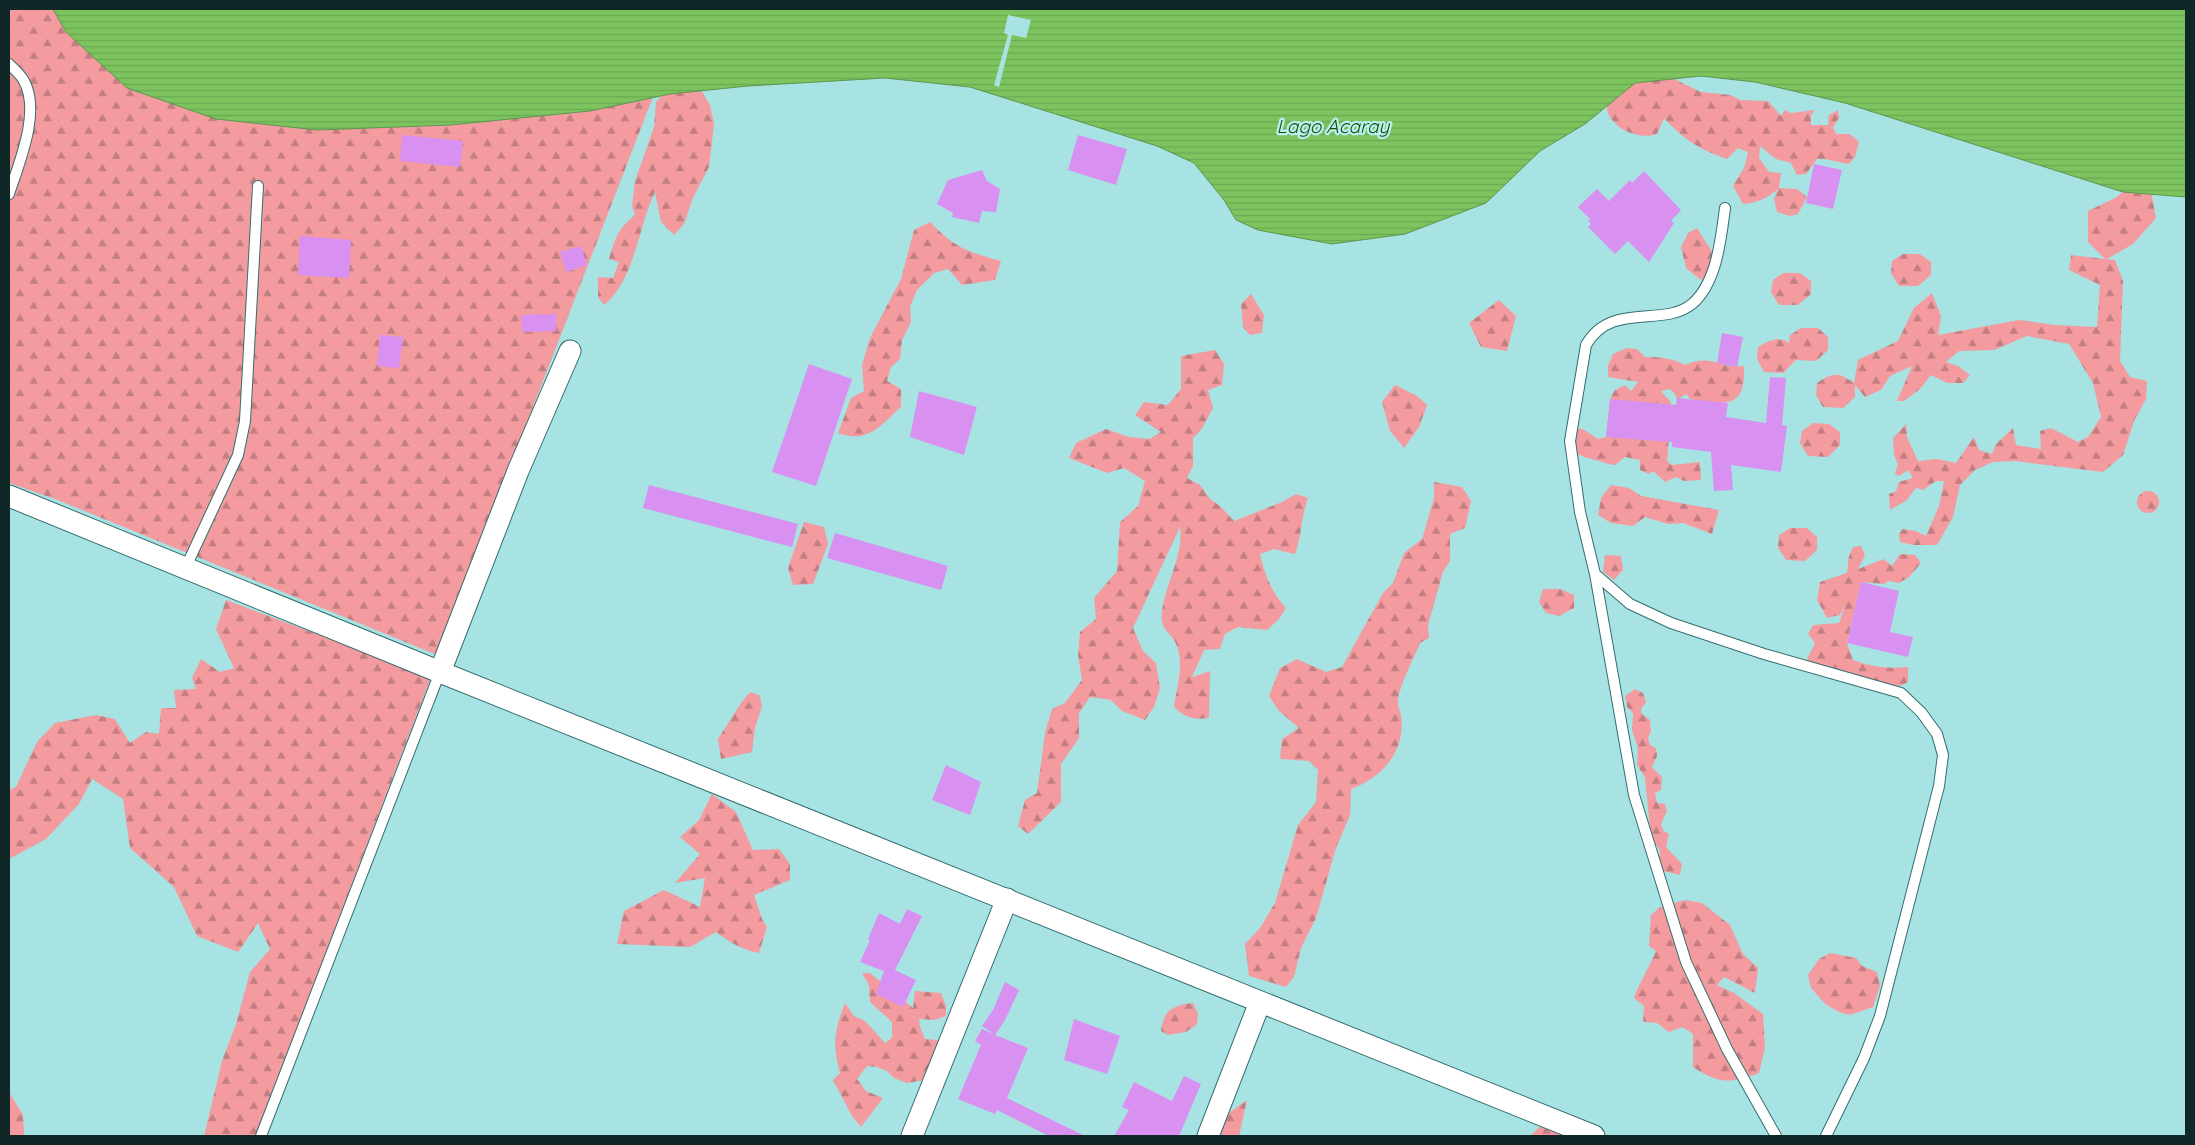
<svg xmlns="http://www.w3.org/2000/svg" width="2195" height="1145" viewBox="0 0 2195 1145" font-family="Quicksand,sans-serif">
<defs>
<pattern id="forest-firs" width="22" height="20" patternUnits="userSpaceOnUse" patternTransform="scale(1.25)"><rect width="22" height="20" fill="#f39b9f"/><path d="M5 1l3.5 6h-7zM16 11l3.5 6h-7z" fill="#c37e82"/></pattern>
<pattern id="water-rules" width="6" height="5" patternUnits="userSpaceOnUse" patternTransform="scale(1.25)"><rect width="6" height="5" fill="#7dc45e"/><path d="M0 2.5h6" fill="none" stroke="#6ba852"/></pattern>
</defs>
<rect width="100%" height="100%" fill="#a8e3e4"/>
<path fill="url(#forest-firs)" d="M9,9H53L66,32L127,88L216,119L317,130L450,125L590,111L653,97L437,655L55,499L9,483Z
M1653,73L1674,79L1701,92L1731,95L1740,100L1768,101L1781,116L1785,110L1791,113L1815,110L1811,115V125H1828L1829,115L1838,110L1839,118L1833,127L1836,134H1850L1859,142L1855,157L1849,164C1837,163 1829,158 1817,159L1806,174L1797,175L1791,163L1776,159L1760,146L1759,158L1769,172L1781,173L1779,188L1797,189L1807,197L1798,214L1790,216L1777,212L1774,199L1778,189C1767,198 1758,203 1743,204L1733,186L1744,168L1748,152L1738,148L1727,159C1699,149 1684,140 1664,118L1657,134C1640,140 1615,130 1608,113C1606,108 1607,99 1607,93Z
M698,85L710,105L714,124L709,167L693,198L684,224L674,235L661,222L655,192C638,227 635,280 604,305L598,297V277L613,278L619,262L609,259C612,249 615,238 621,229C625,223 631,220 635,214L632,206L635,181L654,127L656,102L670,87Z
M2130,185H2150L2156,218L2133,244L2107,259L2115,260L2123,281L2120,361L2130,377L2147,381L2146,399L2134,421L2123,455L2103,472L2015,461L1993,462L1975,470L1960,485L1953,517L1937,545H1913L1900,542L1899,535L1902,529L1916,531L1926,536L1939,506L1944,481H1936L1923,490L1916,488L1907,500L1890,510L1889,494L1896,491L1899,482L1913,478L1908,470L1899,476L1895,474L1898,464L1894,455L1893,438L1906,424L1907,437L1918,461L1937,459L1956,463L1974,437L1979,450L1992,454L1996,444L2013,428L2016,445L2041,449L2040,431L2051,428L2078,442L2088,437L2101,417L2093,383L2069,344L2027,336L1994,350L1959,351L1946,362L1958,366L1970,375L1963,383H1947L1931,375L1920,389L1904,401H1897L1912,366L1890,376L1881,390L1865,397L1855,385V397L1843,408L1823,407L1816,395L1817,383C1833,372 1839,372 1854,383L1858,360L1898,341L1914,308L1932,293L1941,316L1938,335L2019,320L2055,325L2097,327L2100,285L2069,270L2071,255L2105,259L2088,242V211L2117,197Z
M930,222C955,248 968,252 1001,261L995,280L962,285L948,269L934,273L917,290L910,307L911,322L902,340L900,359L891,367L887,381L901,389V407C880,426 868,444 838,433L851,398L864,391L862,365L870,338L901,279L914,230Z
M1697,228L1711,250L1715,268L1701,280L1686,268L1681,247L1688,233Z
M1903,254H1920L1931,262V275L1918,286H1899L1891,273L1892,261Z
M1783,273H1800L1811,281V294L1798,305H1779L1771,292L1773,280Z
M1251,294L1264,315L1262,333L1250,335L1243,327L1241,304Z
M1499,300L1516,316L1507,351L1481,347L1469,323Z
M1801,328H1818L1828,337V350L1816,361L1796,360L1783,373L1764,372L1757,359L1758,347C1767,341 1779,335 1789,343L1790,335Z
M1627,348L1637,349L1645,357C1659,357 1673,358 1685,365C1713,353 1718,369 1744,366C1746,411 1725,404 1690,399L1686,394L1677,400L1675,394L1670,389L1661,391L1669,400L1675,411L1669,436L1667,461L1672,465L1700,462L1701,480L1684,481L1676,477L1665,482L1653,471L1649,474L1640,470V460L1625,457L1615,465C1608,465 1602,461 1595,460C1580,456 1574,454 1565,441V435L1572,428L1583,429L1598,439L1606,437L1610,399L1615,390L1625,385L1631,391L1638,382L1608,377V366L1613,354Z
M1215,350L1224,364L1222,385L1208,390L1213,408L1201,430L1193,438V466L1187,478L1200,485L1210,499L1220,506L1234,521L1282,502L1296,494L1308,498C1301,516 1302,536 1295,554L1274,549L1260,554C1265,575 1271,592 1286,608L1279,619L1267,630L1238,627L1225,634L1220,649L1204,650L1192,677L1210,671L1209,718C1193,720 1186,718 1174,707C1177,686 1184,666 1177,646C1173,633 1159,631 1162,612C1165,584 1184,555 1180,527L1133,628L1143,651L1156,663L1160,688L1154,707L1145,720L1122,711L1111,700L1090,697L1079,713V738L1061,764V802L1028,834L1018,826L1025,800L1037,793L1045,733L1052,709L1065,703L1082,680L1078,655L1080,632L1096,619L1094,598L1117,571L1120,522L1138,506L1145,481L1124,468L1107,473L1069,458L1076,443L1106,429L1129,437L1149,439L1161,432L1135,415L1144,402L1168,405L1181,389V356Z
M1395,385L1417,396L1427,405L1419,427L1404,448L1390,431L1382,402Z
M1813,423L1829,424L1840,432V445L1828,457L1808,456L1800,443L1802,431Z
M1434,482L1462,487L1471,501L1465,528L1450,534V561L1443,572L1428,625L1429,638L1420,643C1414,658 1399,686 1398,701C1397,706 1401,711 1401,716C1406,751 1382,778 1351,789L1350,815L1336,848L1316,918L1301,948L1294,977L1286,987L1249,976L1245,944L1260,928L1275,903L1298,825L1316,802L1318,770L1309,761L1280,759L1282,739L1299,728L1278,710L1269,696L1280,668L1297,659L1326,672L1342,667L1383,593L1393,583L1404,553L1422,539L1434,498Z
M1611,485L1629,488L1641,496L1719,510L1712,534L1683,523L1668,524L1645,517L1633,526L1611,523L1598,515L1601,498Z
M2137 502a11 11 0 1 1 22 0a11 11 0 1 1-22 0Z
M804,522L824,527L828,544L813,584L793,585L788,568Z
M1790,528H1807L1817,537V550L1805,561L1786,560L1778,548L1779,535Z
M1861,546L1865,555L1858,569L1884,559L1892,566L1900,554L1915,555L1921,563L1909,577L1899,583L1889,581L1884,584L1861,582L1847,643L1853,660C1872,667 1888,669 1908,667V682L1898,687L1812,670L1807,659L1815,643L1808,634L1813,625L1839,623L1845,605L1840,615L1827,618L1817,600L1820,582L1847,573L1849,556L1853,547Z
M1605,555L1621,556L1623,570L1614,580L1603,572Z
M1543,589H1560L1574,595V608L1559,616L1546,613L1539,602Z
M226,600L431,677L256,1136H204L222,1061L236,1024L250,972L270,949L258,923L238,952L197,936L174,887L130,848L123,799L92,779L79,804L46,839L9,859V790L16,787L37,742L55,723L96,715L115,719L130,743L146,732L159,734L161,708H176L174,690L196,689L192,678L201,659L220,672L234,668L216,629Z
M1635,689L1643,693L1646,702L1641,709L1642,714L1650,720L1651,731L1648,738L1650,745L1656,748L1657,756L1652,767L1662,777L1661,790L1655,793L1657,803L1665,804L1667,811L1661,824L1664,832L1669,833L1666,847L1682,864L1680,875L1659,870L1660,850L1651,838L1645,777L1637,765L1638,748L1632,730L1633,713L1627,707L1625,696Z
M751,692L760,696L762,706L755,728L752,752L721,759L718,739C727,727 741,699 751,692Z
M712,794L736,812L753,850L779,849L790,864V880L754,895L762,919L767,927L759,953C743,950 729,942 716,932L690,947L617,944L624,911L664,890L700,907L705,878L675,883L700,854L680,837L699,820Z
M1685,900L1702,903L1730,925L1743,954L1758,968L1755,993L1724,977L1717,985L1734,993L1763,1014L1765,1048L1759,1073C1730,1084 1719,1084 1693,1067V1034L1683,1027L1669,1032L1657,1023L1643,1022L1644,1006L1634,998C1640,981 1649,968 1656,951L1649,946L1651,915L1660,907Z
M1830,953L1856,958L1862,966L1877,972L1880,986L1873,1007L1850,1015L1839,1012L1825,1004L1811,988L1808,975L1819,959Z
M862,973H870L913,1008L915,991L941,993L946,1006V1016L935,1020L919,1019L920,1027L925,1039L937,1040L943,1046L925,1080L907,1083L894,1078L887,1071L877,1067L867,1066L857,1079L866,1091L883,1098L861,1127L852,1116L833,1080L840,1073C832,1043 834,1032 845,1003L854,1016L865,1021L885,1043L892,1038V1022L870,1002L869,985Z
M1193,1003L1198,1014L1197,1024L1186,1032L1168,1035L1161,1031C1164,1009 1172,1006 1193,1003Z
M9,1092L23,1115L24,1135L9,1136Z
M1247,1100L1239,1136H1214L1229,1113Z
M1540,1127L1563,1129L1582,1136H1527H1530Z"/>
<path fill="url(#water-rules)" stroke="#5c954e" d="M53,9H2186V197L2123,192L1845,103L1755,82L1701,76L1635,83L1585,124L1540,151L1486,203L1405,234L1332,244L1258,230L1236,220L1224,200L1194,163L1157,146L970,87L885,78L748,86L670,94L590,111L450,125L317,130L216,119L127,88L66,32Z"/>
<path fill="#a8e3e4" d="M1008,15L1031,20L1026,38L1012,35L999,87L994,85L1008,35L1004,33Z"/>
<path fill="#d890f1" d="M402,135L463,141L460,167L400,161Z
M1078,135L1127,149L1116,185L1068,170Z
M1814,164L1842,170L1833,209L1806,203Z
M982,170L987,181L1000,189L996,212L982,211L979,223L952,217L953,213L937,204L948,180Z
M1644,171L1681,210L1671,221L1674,223L1649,262L1628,241L1615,254L1588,227L1591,224L1588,221L1590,219L1578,207L1597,189L1609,201L1630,180L1632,183Z
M300,236L351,240L349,278L298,275Z
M581,246L587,265L566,272L560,252Z
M556,314V331L522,332L521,315Z
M1722,333L1743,337L1737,367L1717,363Z
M380,335L403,337L399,368L377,366Z
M809,364L852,379L816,486L772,472Z
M1770,377L1786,378L1782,425L1787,426L1781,472L1731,465L1733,490L1714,491L1711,452L1672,447V442L1606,437L1610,399L1676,405L1677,398L1728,403L1726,417L1766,423Z
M919,391L977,407L964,455L910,437Z
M649,485L798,524L792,547L643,508Z
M835,533L948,566L941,590L827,558Z
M1861,582L1899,591L1890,632L1913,637L1908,657L1847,643Z
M946,765L981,782L970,815L932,800Z
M907,909L922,916L895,970L916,980L903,1007L876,994L884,971L860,962L870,940L868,939L879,913L900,924Z
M1005,982L1019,990L1005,1020L995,1035L1028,1048L1007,1098L1085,1136H1049L997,1110L995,1114L958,1099L981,1045L975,1041L982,1029L994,1034L982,1026L993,1010Z
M1074,1019L1120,1036L1107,1074L1064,1060Z
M1184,1076L1201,1084L1179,1136H1114L1129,1110L1122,1107L1134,1082L1172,1101Z"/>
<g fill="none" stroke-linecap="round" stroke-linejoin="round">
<g stroke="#346d6e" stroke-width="12">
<path id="service" d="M9,64C14,69 21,75 24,81C41,112 19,163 9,194
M1725,208C1721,238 1717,283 1692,304C1663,328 1611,301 1586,345L1570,441L1580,512L1595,574L1634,795L1686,962L1727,1049L1776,1136
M185,569L238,455L245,421L258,186
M1595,574L1630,604L1671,623L1764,654L1901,693L1921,712L1937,734L1943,755L1939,786L1880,1016L1864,1058L1826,1136
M261,1136L440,672"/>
</g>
<g stroke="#346d6e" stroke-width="23">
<path id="minor" d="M9,496L440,672L1594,1136
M440,672L518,471L570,351
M912,1136L1007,899
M1208,1136L1260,1002"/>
</g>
<use href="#service" stroke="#fff" stroke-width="10"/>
<use href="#minor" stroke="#fff" stroke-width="21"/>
</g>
<g text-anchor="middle" stroke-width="4.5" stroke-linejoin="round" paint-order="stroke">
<g font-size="19" font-style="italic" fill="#1f4b02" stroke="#b5f1f1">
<text x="1333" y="133">Lago Acaray</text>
</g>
</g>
<rect width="2195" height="1145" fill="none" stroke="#0f2727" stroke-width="20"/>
</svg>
